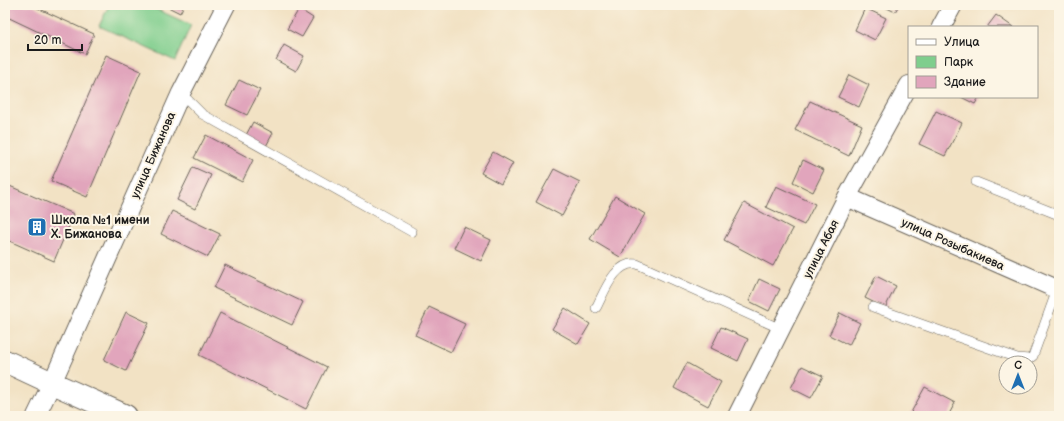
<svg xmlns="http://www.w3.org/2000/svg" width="1064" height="421" viewBox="0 0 1064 421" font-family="'Balsamiq Sans',sans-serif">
<rect width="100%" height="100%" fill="#fcf5e5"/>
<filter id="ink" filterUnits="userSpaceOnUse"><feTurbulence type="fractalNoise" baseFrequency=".025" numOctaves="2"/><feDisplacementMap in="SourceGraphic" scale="8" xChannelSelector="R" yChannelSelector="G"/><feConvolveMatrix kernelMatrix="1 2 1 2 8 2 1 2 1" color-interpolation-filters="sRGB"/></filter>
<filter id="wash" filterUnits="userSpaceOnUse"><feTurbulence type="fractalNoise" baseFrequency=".012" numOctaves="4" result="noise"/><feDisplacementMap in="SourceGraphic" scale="16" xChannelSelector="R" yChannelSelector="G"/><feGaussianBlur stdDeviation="0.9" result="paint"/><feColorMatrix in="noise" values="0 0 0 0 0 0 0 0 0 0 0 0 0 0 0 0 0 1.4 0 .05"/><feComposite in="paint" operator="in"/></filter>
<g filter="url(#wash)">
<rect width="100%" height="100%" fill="#f2e2c4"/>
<path fill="#7fce8d" stroke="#4e7554" d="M109,5H147L191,25L175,61L99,26Z"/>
<g id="blocks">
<path fill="#e1a5bc" d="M5,5H31L94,34L85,54L5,16Z
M164,5H184L180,13Z
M881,5H899L895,12Z
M865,8L886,18L875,40L855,30Z
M299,9L313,18L302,37L287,29Z
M996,15L1013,27H987Z
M284,45L304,56L296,71L276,60Z
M106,55L141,71L87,197L51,181Z
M849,75L869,85L859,107L838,97Z
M239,80L260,90L247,115L226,105Z
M961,97H979L975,104Z
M810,101L862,125L849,156L795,130Z
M936,111L962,123L945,156L919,144Z
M253,122L273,133L265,148L245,137Z
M206,135L253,160L242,182L194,158Z
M493,152L513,163L501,184L481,173Z
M803,160L824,170L813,192L793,182Z
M193,167L211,175L195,209L177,200Z
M554,169L580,182L562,216L536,202Z
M5,184L74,214L54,261L5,239Z
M776,186L815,204L804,225L766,207Z
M615,196L645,214L620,257L590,239Z
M744,203L793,229L773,266L724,240Z
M172,211L220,234L208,257L161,234Z
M464,227L491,240L481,261L454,248Z
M225,265L303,302L292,325L214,288Z
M876,276L896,286L885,308L865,298Z
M759,279L780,289L769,311L749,301Z
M429,307L465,324L451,352L415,335Z
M565,308L590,324L578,344L552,329Z
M126,312L149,323L126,371L104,360Z
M220,313L327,367L306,409L199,355Z
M840,313L860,323L849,345L829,335Z
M721,327L748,339L738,361L711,348Z
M687,363L721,382L708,406L674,388Z
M802,366L823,376L811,398L791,388Z
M925,387L955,403L948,416H909Z"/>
</g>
</g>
<g filter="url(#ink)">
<use href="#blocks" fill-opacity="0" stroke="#676157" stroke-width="1"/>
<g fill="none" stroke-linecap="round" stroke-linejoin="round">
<g stroke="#676157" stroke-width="10">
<path id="service" d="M181,93L202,114L412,232
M976,182L1059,215
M873,307L1017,358L1029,359L1033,356L1058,287
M596,308C604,293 615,260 637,264L781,329"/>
</g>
<g stroke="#676157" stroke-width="20">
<path id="minor" d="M941,27L953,5
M847,197L1059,290
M36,416L52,383L181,93L226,5
M737,416L847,197L909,85"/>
</g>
<g stroke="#676157" stroke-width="24">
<path id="tertiary" d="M5,361L52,383L126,416"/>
</g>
<use href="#service" stroke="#fff" stroke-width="9"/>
<use href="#minor" stroke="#fff" stroke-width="18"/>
<use href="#tertiary" stroke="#fff" stroke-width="22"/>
</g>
</g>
<defs>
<g id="building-square" transform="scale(1)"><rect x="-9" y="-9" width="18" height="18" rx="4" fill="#1f6fb2" stroke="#fcf5e5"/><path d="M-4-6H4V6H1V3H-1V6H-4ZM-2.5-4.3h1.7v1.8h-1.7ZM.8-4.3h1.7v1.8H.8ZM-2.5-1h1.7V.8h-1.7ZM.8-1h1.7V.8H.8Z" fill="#fff"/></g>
</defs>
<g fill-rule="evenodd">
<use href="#building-square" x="37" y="227"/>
</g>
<g text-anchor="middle" stroke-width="4" stroke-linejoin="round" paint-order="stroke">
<g font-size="12" fill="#1c1c1c" stroke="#fcf5e5">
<text transform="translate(153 155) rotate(-66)" y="4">улица Бижанова</text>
<text transform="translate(953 244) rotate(24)" y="4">улица Розыбакиева</text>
<text transform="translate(821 249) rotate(-63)" y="4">улица Абая</text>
</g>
<g font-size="12" font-weight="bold" fill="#1c1c1c" stroke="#fcf5e5" text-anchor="start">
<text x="51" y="224">Школа №1 имени<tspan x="51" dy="14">Х. Бижанова</tspan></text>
</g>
</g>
<rect width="1064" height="421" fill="none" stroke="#fcf5e5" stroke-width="20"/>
<rect x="908" y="26" width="130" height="72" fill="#fcf5e5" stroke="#a29e95"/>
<rect x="916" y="39" width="20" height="6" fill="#ffffff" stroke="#a29e95"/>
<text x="944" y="46" font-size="12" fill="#1c1c1c">Улица</text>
<rect x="916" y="56" width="20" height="12" fill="#7fce8d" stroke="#a29e95"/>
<text x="944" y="66" font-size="12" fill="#1c1c1c">Парк</text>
<rect x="916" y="76" width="20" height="12" fill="#e1a5bc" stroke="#a29e95"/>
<text x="944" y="86" font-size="12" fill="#1c1c1c">Здание</text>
<g transform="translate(1018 375)"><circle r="19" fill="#fcf5e5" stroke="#a29e95"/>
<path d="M0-3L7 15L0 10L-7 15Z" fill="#1f6fb2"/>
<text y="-6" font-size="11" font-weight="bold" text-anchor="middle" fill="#1c1c1c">С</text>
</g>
<path d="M28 44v6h54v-6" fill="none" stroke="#1c1c1c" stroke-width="2"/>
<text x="34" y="44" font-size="12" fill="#1c1c1c" stroke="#fcf5e5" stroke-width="3" paint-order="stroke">20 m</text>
</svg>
